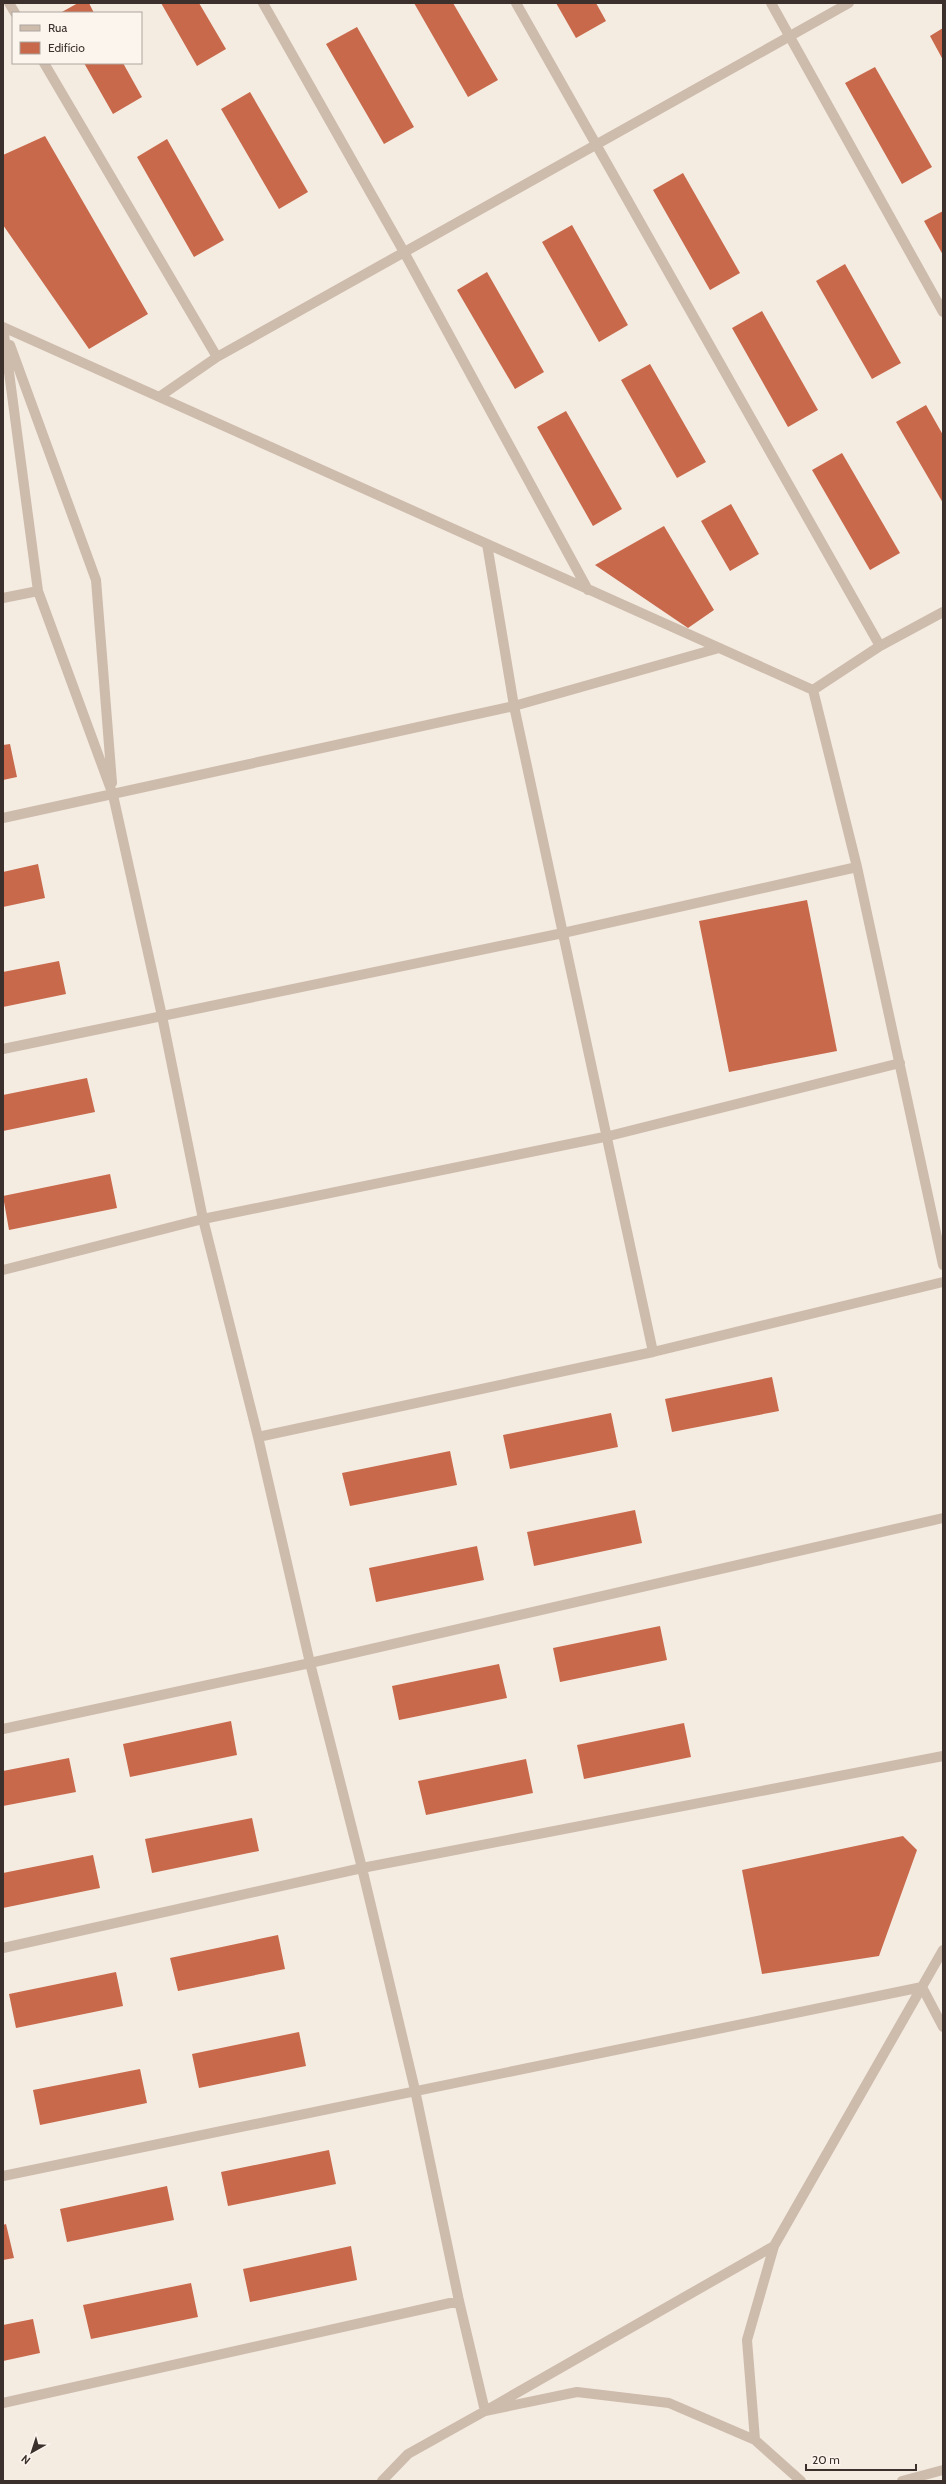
<svg xmlns="http://www.w3.org/2000/svg" width="946" height="2484" viewBox="0 0 946 2484" font-family="Cabin,sans-serif">
<rect width="100%" height="100%" fill="#f4ebe1"/>
<path fill="#c8694b" d="M78,3H89L94,13H60Z
M161,3H199L226,49L197,66Z
M414,3H453L498,80L468,97Z
M556,3H596L606,21L576,38Z
M357,27L414,127L384,144L326,44Z
M943,28V60L930,36Z
M84,63H123L142,97L113,114Z
M875,67L932,167L902,184L845,83Z
M250,92L308,192L279,209L221,109Z
M45,136L148,314L89,349L3,225V155Z
M167,139L224,240L194,257L137,157Z
M683,173L740,273L710,290L653,190Z
M943,211V255L924,221Z
M572,225L628,325L599,342L542,242Z
M845,264L901,363L872,379L816,281Z
M487,272L544,372L515,389L457,290Z
M762,311L818,410L788,427L732,328Z
M650,364L706,462L677,478L621,380Z
M926,405L943,435V503L896,422Z
M566,411L622,509L593,526L537,427Z
M842,453L900,553L870,570L812,470Z
M731,504L759,554L730,571L701,521Z
M664,526L714,610L688,628L595,565Z
M10,744L17,777L3,780V745Z
M38,864L45,898L3,907V872Z
M807,900L837,1051L729,1072L699,921Z
M59,961L66,994L3,1007V972Z
M87,1078L95,1112L3,1131V1095Z
M110,1174L117,1208L9,1230L3,1196Z
M772,1377L779,1411L672,1432L665,1399Z
M611,1413L618,1447L510,1469L503,1435Z
M450,1451L457,1485L350,1506L342,1473Z
M635,1510L642,1543L534,1566L527,1532Z
M477,1546L484,1580L376,1602L369,1568Z
M660,1626L667,1660L560,1682L553,1648Z
M499,1664L507,1698L399,1720L392,1686Z
M231,1721L237,1755L130,1777L123,1744Z
M684,1723L691,1757L584,1779L577,1745Z
M69,1758L76,1792L3,1806V1771Z
M526,1759L533,1793L426,1815L418,1781Z
M252,1818L259,1851L152,1873L145,1839Z
M903,1836L917,1850L879,1956L762,1974L742,1870Z
M93,1855L100,1888L3,1908V1873Z
M278,1935L285,1969L178,1991L170,1958Z
M116,1972L123,2006L16,2028L9,1994Z
M299,2032L306,2066L199,2088L192,2054Z
M140,2069L147,2103L40,2125L33,2090Z
M329,2150L336,2184L228,2206L221,2172Z
M167,2186L174,2220L67,2242L60,2209Z
M6,2224L14,2258L3,2260V2225Z
M351,2246L357,2280L250,2302L243,2269Z
M191,2283L198,2317L91,2339L83,2305Z
M33,2319L40,2353L3,2361V2325Z"/>
<g fill="none" stroke-linecap="round" stroke-linejoin="round">
<path stroke="#cdbbac" stroke-width="10" d="M9,3L15,13
M263,3L404,252L588,590
M516,3L880,646
M771,3L943,312
M44,63L217,357
M3,327L38,591L113,795L162,1016L203,1219L258,1437L310,1663L362,1868L415,2090L459,2301L485,2411L774,2246
M3,327L813,690
M10,345L96,580L112,783
M159,397L217,357L849,3
M487,544L514,706L653,1352
M3,598L38,591
M813,690L857,867L943,1265
M813,690L880,646L943,612
M3,818L514,706L719,648
M3,1049L563,933L857,867
M3,1270L203,1219L609,1136L900,1063
M258,1437L653,1352L943,1282
M3,1729L310,1663L943,1518
M3,1948L362,1868L943,1756
M3,2176L922,1987L943,2027
M3,2403L459,2301
M755,2440L747,2340L774,2246L943,1950
M382,2481L408,2454L485,2411L577,2392L669,2403L755,2440L801,2481
M902,2481L943,2470"/>
</g>
<rect width="946" height="2484" fill="none" stroke="#3b302b" stroke-width="8"/>
<rect x="12" y="12" width="130" height="52" fill="#fbf5ee" stroke="#aea6a0"/>
<rect x="20" y="25" width="20" height="6" fill="#cdbbac" stroke="#aea6a0"/>
<text x="48" y="32" font-size="12" fill="#3b302b">Rua</text>
<rect x="20" y="42" width="20" height="12" fill="#c8694b" stroke="#aea6a0"/>
<text x="48" y="52" font-size="12" fill="#3b302b">Edifício</text>
<g transform="translate(32 2452) rotate(219)" stroke="#fbf5ee" stroke-width="3" paint-order="stroke">
<path d="M0-3L7 15L0 10L-7 15Z" fill="#3b302b"/>
<text y="-6" font-size="11" font-weight="bold" text-anchor="middle" fill="#3b302b">N</text>
</g>
<path d="M806 2464v6h110v-6" fill="none" stroke="#3b302b" stroke-width="2"/>
<text x="812" y="2464" font-size="12" fill="#3b302b" stroke="#fbf5ee" stroke-width="3" paint-order="stroke">20 m</text>
</svg>
